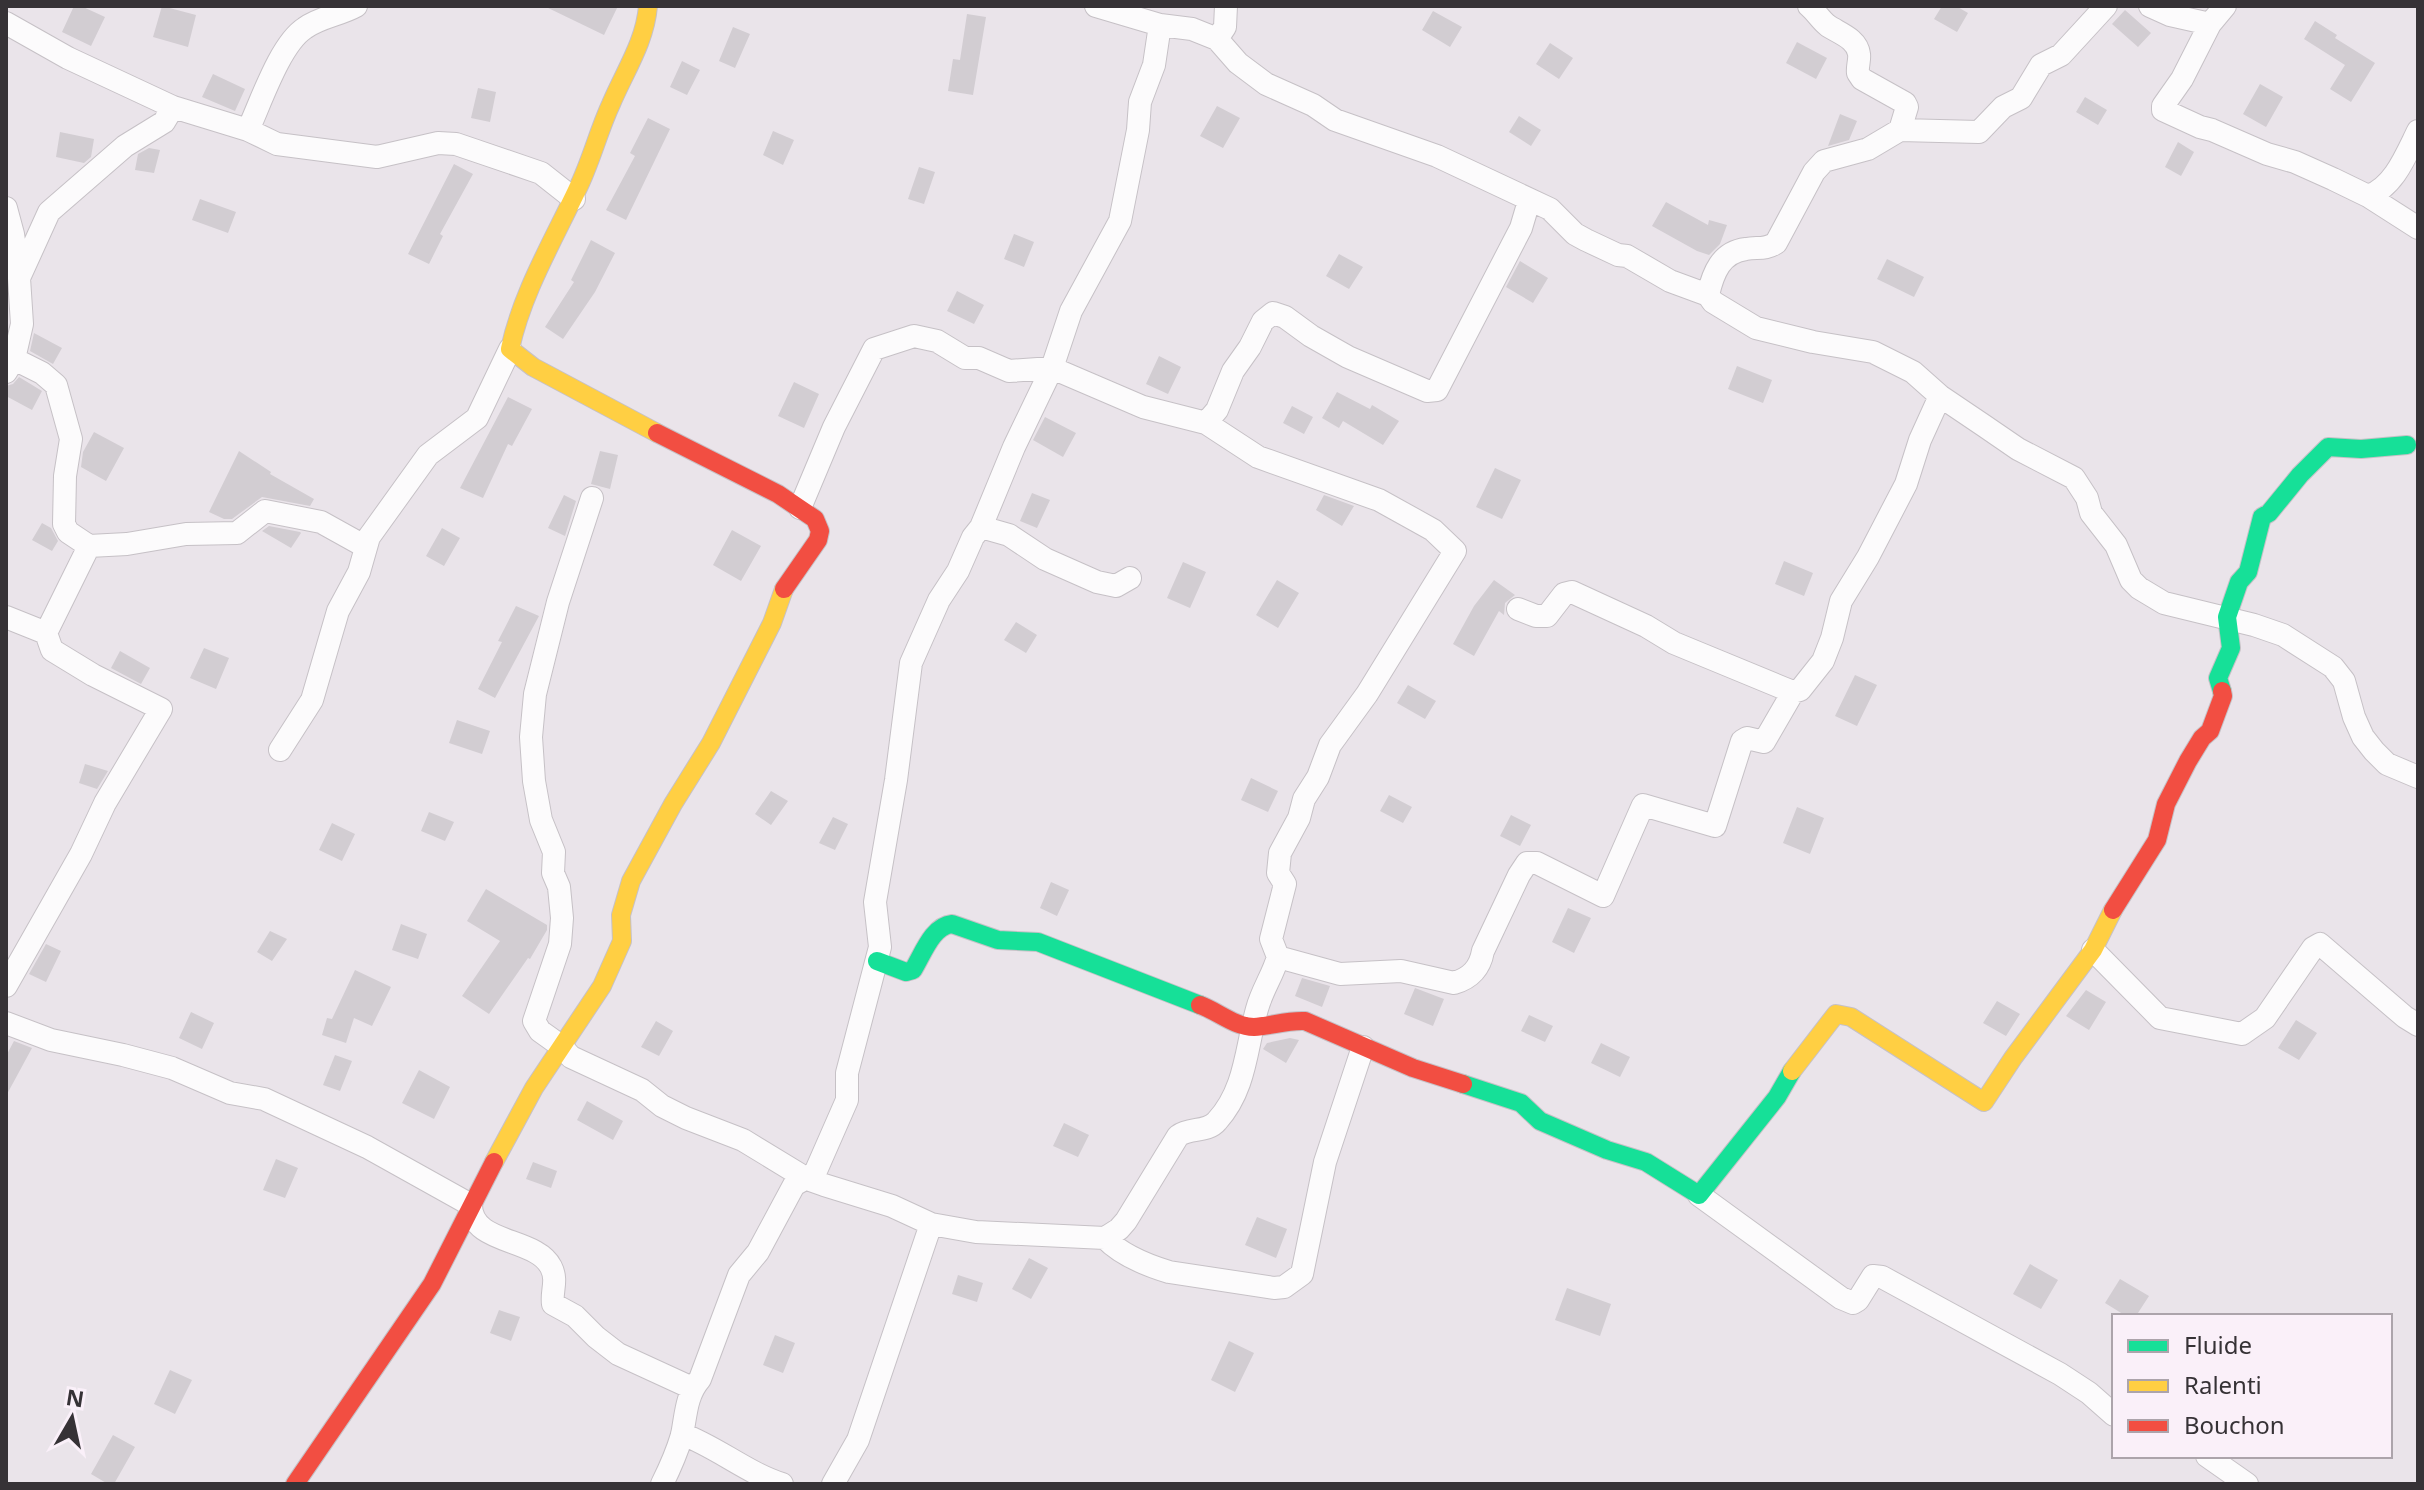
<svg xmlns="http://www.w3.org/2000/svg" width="2424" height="1490" viewBox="0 0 2424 1490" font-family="'Noto Sans',sans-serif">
<rect width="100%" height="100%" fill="#eae4ea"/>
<path fill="#d2cdd2" d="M74,6H81L105,17L91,46L62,32Z
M162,6L196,15L188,47L153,37Z
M544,6H618L604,35Z
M1942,6H1956L1968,13L1957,32L1934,19Z
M2125,10L2151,33L2138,47L2112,24Z
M1433,11L1462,27L1450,47L1422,30Z
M967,14L986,17L973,95L948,91L953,59L960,60Z
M2315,21L2337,35L2335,38L2375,63L2351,102L2330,89L2345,65L2304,39Z
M733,27L750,34L735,68L719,61Z
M1797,42L1827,58L1816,79L1786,63Z
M1550,43L1573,58L1559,79L1536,64Z
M682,61L700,70L687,95L670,87Z
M213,74L245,89L235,111L202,97Z
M2260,84L2283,97L2266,127L2243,114Z
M478,88L496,92L490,122L471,118Z
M2085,97L2107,110L2098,125L2076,112Z
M1217,106L1240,118L1223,148L1200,136Z
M1840,114L1857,121L1849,140L1828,146Z
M1519,116L1541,130L1531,146L1509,132Z
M648,118L670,129L626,220L606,210L635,156L630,153Z
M773,131L794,140L783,165L763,155Z
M60,132L94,139L91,157L84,163L56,157Z
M2178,142L2194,152L2181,176L2165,167Z
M149,148L160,150L154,173L135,170L138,154Z
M454,164L473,174L440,234L443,236L429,264L408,254Z
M919,167L935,172L924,204L908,199Z
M200,199L236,212L228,233L192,220Z
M1666,202L1708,225L1709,220L1727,225L1720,244L1709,255L1697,251L1652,226Z
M1014,234L1034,242L1024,267L1004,259Z
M591,240L615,253L595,292L563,339L545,327L574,282L571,280Z
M1339,254L1363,267L1349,289L1326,276Z
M1887,259L1924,277L1914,297L1877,279Z
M1520,261L1548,278L1533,303L1506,287Z
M957,291L984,305L974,324L947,311Z
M34,333L62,348L53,364L30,351Z
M1159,356L1181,367L1168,394L1146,384Z
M1737,366L1772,380L1763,403L1728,389Z
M19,377L42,391L32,410L6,396V386L13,384Z
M794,382L819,394L804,428L778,416Z
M1337,392L1370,409L1372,405L1399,421L1383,445L1343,421L1339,428L1322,418Z
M508,397L532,409L512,446L508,444L483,498L460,488Z
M1292,406L1313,417L1304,434L1283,423Z
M1045,417L1076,433L1063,457L1033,440Z
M94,432L124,448L106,481L81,467L83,452Z
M239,451L271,472L270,474L314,499L310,506L262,497L232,519H224L209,512Z
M600,451L618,455L610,489L591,484Z
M1495,468L1521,480L1502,519L1476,507Z
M1032,493L1050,500L1037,528L1020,521Z
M564,495L576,501L565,536L548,528Z
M1324,495L1354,506L1342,526L1316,510Z
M42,523L51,528L58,541L52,551L32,540Z
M269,526L300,532L301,533L291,548L262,531Z
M442,528L460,538L444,566L426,556Z
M732,530L761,546L741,581L713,565Z
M1784,561L1813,573L1804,596L1775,584Z
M1183,562L1206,572L1190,608L1167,598Z
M1277,580L1299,593L1278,628L1256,615Z
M1494,580L1515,595L1505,603L1504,615L1499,611L1474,656L1453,644L1474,606Z
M516,606L539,616L495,698L478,689L502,642L498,641Z
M1016,622L1037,635L1026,653L1004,640Z
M204,648L229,658L216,689L190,678Z
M120,651L150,668L141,684L111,668Z
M1855,675L1877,685L1857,726L1835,716Z
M1408,685L1436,701L1425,719L1397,703Z
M457,720L490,731L482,754L449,743Z
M85,764L108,771L97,789L79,783Z
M1251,778L1278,791L1268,812L1241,800Z
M771,791L788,801L771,825L755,814Z
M1389,795L1412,807L1403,823L1380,811Z
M1797,807L1824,818L1810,854L1783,843Z
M429,812L454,822L445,841L421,831Z
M1511,815L1531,825L1520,846L1500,836Z
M833,817L848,824L835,850L819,843Z
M332,823L355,834L342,861L319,850Z
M1051,882L1069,890L1057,916L1040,908Z
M486,889L547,925V930L530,959L528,958L489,1014L462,996L500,941L467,921Z
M1568,908L1591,918L1574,953L1552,942Z
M401,924L427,934L418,959L392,950Z
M270,931L287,939L272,961L257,952Z
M46,944L61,951L46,982L29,974Z
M355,970L391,987L372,1026L354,1018L346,1043L322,1035L327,1018L332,1019Z
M1302,978L1330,986L1322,1007L1295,996Z
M1415,988L1444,999L1433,1026L1404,1014Z
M2086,990L2106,1002L2089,1030L2066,1016Z
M1997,1001L2020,1014L2006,1036L1983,1023Z
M191,1012L214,1023L202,1049L179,1038Z
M1529,1015L1553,1026L1545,1042L1521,1031Z
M2296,1020L2317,1033L2299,1060L2278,1048Z
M656,1021L673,1031L659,1056L641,1047Z
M1290,1038L1299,1040L1286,1063L1263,1049L1267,1043Z
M14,1041L32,1048L6,1096V1056Z
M1601,1043L1630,1057L1620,1077L1591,1063Z
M335,1055L352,1061L340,1091L323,1085Z
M419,1070L450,1087L434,1119L402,1103Z
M587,1101L623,1121L613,1140L577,1120Z
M1064,1123L1089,1135L1078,1157L1053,1146Z
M276,1159L298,1168L285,1198L263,1190Z
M533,1162L557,1171L551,1188L526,1179Z
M1257,1217L1287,1229L1276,1258L1245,1245Z
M1029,1258L1048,1268L1031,1299L1012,1289Z
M2030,1264L2058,1280L2041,1309L2013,1294Z
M958,1275L983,1283L977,1302L952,1294Z
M2120,1279L2149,1296L2136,1316H2126L2105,1303Z
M1567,1288L1611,1304L1600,1336L1555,1320Z
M499,1310L520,1317L511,1341L490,1333Z
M775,1335L795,1343L783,1373L763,1365Z
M1229,1341L1254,1353L1235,1392L1211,1380Z
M170,1370L192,1380L175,1414L154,1404Z
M113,1435L135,1447L114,1484H108L91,1474Z"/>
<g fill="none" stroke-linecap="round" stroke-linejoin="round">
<g stroke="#c6c1c6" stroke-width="24">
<path id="street" d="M1096,6L1160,25L1192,29L1217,39L1238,63L1266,84L1313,105L1335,120L1437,156L1550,209L1575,234L1586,240L1618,255L1627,256L1670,281L1708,295L1713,302L1756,328L1813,342L1873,352L1913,372L1940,396L1983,425L2018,449L2074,478L2087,498L2091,513L2116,545L2131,580L2139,588L2164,603L2254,625L2283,635L2333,667L2344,681L2354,717L2363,737L2374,751L2387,764L2418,777
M1809,6C1816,12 1820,19 1827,25C1838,33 1857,38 1859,54C1860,60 1857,67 1858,73L1862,79L1905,103L1907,107L1900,130
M2150,6L2170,15L2210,24L2182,79L2163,106V110L2200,127L2212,130L2267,154L2295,162L2333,179L2368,196L2418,228
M6,23L68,58L173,107L248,130L277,144L377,157L438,143L456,144L541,173L574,199
M2210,24L2225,6
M1217,39L1225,27L1226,6
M248,130C261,102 280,44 305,28C320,17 340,15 356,6
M2368,196C2394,187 2406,155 2418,131
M6,208L13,234L19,277
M1708,295C1713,273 1721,252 1746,249C1758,247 1765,250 1776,243L1814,172L1824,161L1868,149L1900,130L1979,132L2003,107L2021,98L2041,65L2061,55L2106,6
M14,359L42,373L56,385L71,439L65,476L64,524L68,532L89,546
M6,372L14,359L22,324L19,278L49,212L125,146L164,122L173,107
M1206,423L1217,410L1233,371L1250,347L1263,321L1273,313L1285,317L1311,336L1348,357L1427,391L1437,390L1521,228L1529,201
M592,498L558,602L535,694L531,737L534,781L541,820L554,852L553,873L559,887L562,918L560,944L534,1021L540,1031L561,1046L571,1057L642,1090L662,1106L686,1118L743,1140L807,1179L824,1185L892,1206L931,1224L976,1232L1105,1238C1121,1255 1146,1265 1169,1272L1274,1288L1284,1287L1302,1274L1325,1162L1363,1047
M800,508L834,427L874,349L914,336L937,341L965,358H979L1009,371L1052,368L1143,407L1206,423L1258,457L1379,500L1433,530L1455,551L1367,694L1330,745L1318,777L1304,799L1299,818L1280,853L1278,873L1285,884L1271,939L1278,957C1273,975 1262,990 1257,1009C1246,1048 1246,1089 1217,1121C1207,1133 1190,1127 1178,1136L1126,1221L1119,1229L1105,1238
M981,527L1009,535L1045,559L1097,582L1116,586L1130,578
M1518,609L1536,616H1547L1564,594L1572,592L1646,626L1674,643L1783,688L1793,692L1800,690L1823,661L1832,638L1841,601L1868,557L1906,484L1920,440L1940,396
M6,617L46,633L52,650L93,675L161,709L105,803L81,854L6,986
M46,633L89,546L127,544L186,534L237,533L265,511L321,522L366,547
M280,750L312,700L338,611L359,572L369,537L428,455L477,418L510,349
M2093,950L2160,1018L2242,1034L2265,1018L2313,948L2320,944L2405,1017L2418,1025
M1278,957L1340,974L1401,971L1454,983C1471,978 1480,968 1483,951L1519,875L1527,863H1537L1603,896L1643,805L1715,826L1742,741L1747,738L1764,742L1793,692
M6,1023L51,1040L123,1055L172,1068L230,1093L264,1099L367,1147L471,1205C471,1245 536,1237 551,1267C558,1281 551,1291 553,1304L575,1316L596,1337L618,1354L692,1388
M1699,1195L1841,1298L1853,1303L1858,1300L1873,1276L1882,1277L2060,1374L2089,1393L2114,1415
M682,1434C717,1447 747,1473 782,1484
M2207,1456L2247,1484
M662,1484C670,1468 677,1452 682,1435C686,1415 686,1395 700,1379L739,1275L758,1252L794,1185L815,1173L847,1100V1073L880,947L875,902L896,780L911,663L939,600L958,571L973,537L981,527L1014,447L1052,368L1071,311L1120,221L1138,130L1140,102L1154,65L1160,25
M833,1484L858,1440L931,1224"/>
</g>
<g stroke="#c6c1c6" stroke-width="20">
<path id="fast" d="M2222,691L2218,678L2231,648L2227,617L2239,582L2248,572L2262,517L2269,513L2300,475L2328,447L2361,449L2407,445
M877,961L906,972L913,970C923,954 932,926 952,924L998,940L1038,942L1200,1005
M1463,1084L1521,1103L1540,1121L1607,1150L1646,1162L1699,1195L1777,1097L1792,1071"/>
</g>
<g stroke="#c6c1c6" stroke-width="20">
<path id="slow" d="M648,6C645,42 625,71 611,104C598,132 591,162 577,190C553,241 522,293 510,349L533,367L657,433
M1792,1071L1836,1014L1851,1017L1984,1102L2013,1058L2093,950L2113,910
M494,1162L534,1088L602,986L622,941L621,915L631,881L673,804L711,743L772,623L784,589"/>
</g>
<g stroke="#c6c1c6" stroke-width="20">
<path id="jam" d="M657,433L778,494L815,519L820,531L818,540L784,589
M2113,910L2157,840L2166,804L2188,761L2202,738L2210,731L2223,696L2222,691
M1200,1005C1217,1011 1235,1027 1254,1027C1271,1026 1287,1020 1305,1021L1413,1068L1463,1084
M295,1484L432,1284L494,1162"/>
</g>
<use href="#street" stroke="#fcfbfc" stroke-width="22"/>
<use href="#fast" stroke="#16e098" stroke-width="18"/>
<use href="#slow" stroke="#ffcf43" stroke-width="18"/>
<use href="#jam" stroke="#f24e42" stroke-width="18"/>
</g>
<rect width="2424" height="1490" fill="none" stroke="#363236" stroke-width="16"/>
<rect x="2112" y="1314" width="280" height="144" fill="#faf0f9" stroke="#aca4ab" stroke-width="2"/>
<rect x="2128" y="1340" width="40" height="12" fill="#16e098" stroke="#aca4ab" stroke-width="2"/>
<text x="2184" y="1354" font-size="24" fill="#363236">Fluide</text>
<rect x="2128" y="1380" width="40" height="12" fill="#ffcf43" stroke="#aca4ab" stroke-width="2"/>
<text x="2184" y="1394" font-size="24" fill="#363236">Ralenti</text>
<rect x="2128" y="1420" width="40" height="12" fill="#f24e42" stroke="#aca4ab" stroke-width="2"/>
<text x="2184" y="1434" font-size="24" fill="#363236">Bouchon</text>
<g transform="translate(72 1418) rotate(9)" stroke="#faf0f9" stroke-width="6" paint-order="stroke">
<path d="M0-6L14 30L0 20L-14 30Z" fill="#363236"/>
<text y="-12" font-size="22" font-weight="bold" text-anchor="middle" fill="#363236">N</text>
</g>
</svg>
